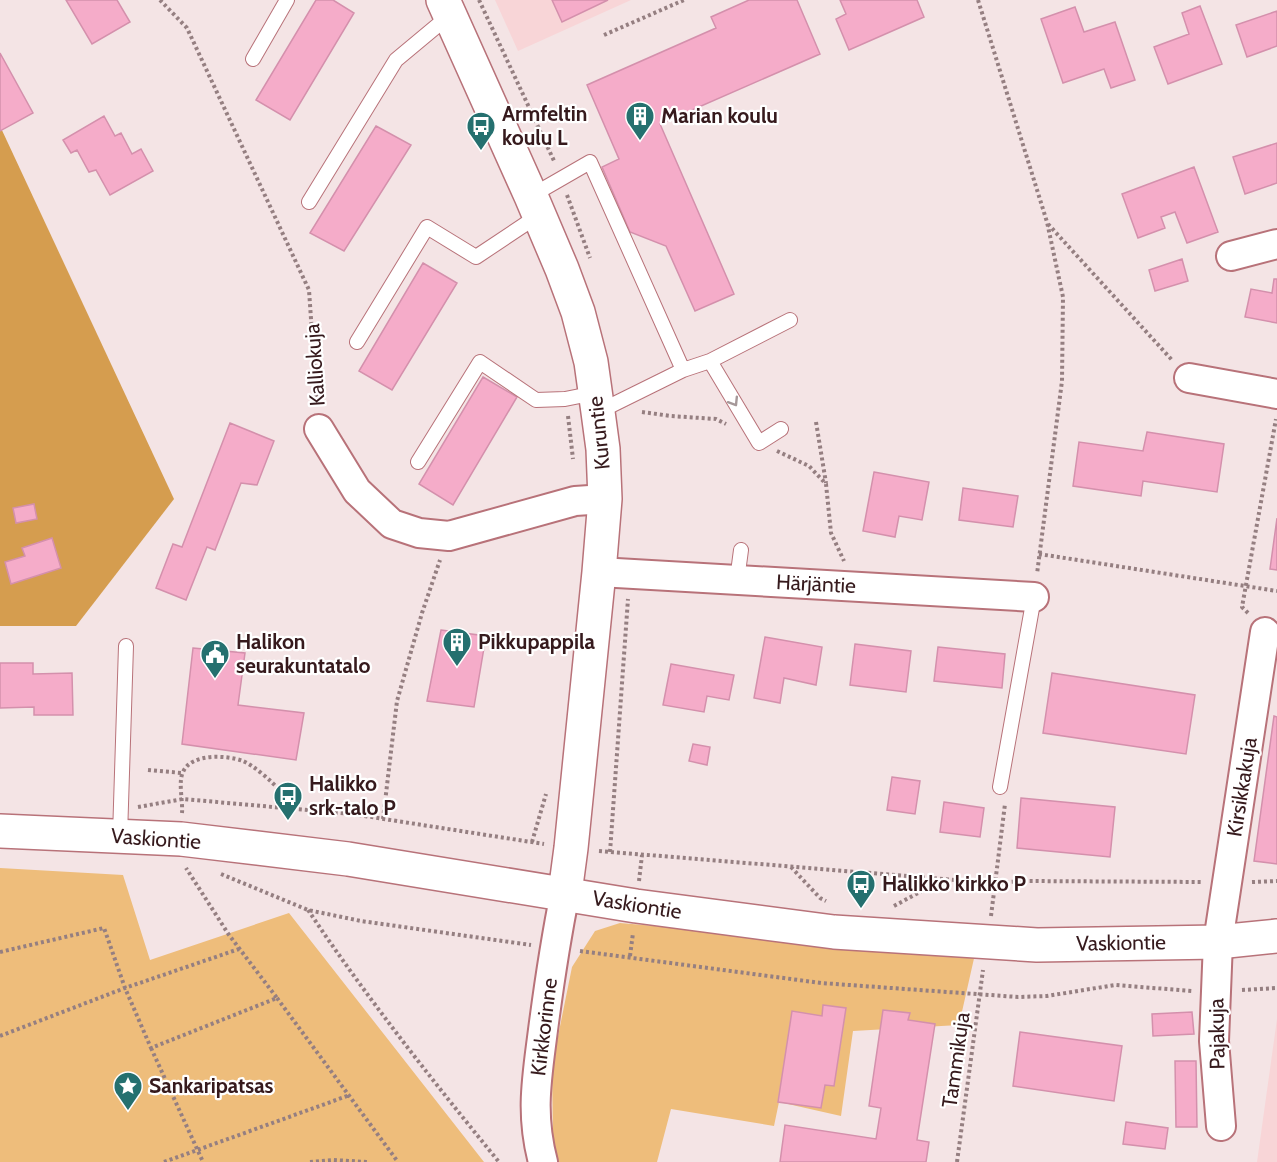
<svg xmlns="http://www.w3.org/2000/svg" width="1277" height="1162" viewBox="0 0 1277 1162" font-family="Cabin,sans-serif">
<rect width="100%" height="100%" fill="#f4e4e5"/>
<path fill="#f8d5d7" d="M495,0H631L518,51Z
M1277,1019V1162H1257Z"/>
<path fill="#eebd7b" d="M0,868L123,875L150,960L289,913L484,1162H0Z
M620,923L975,954L959,1025L853,1031L841,1116L779,1102L774,1126L671,1109L657,1162H559L553,1143L552,1066L572,967L595,931Z"/>
<path fill="#d59d4f" d="M0,126L174,499L76,626H0Z"/>
<path fill="#f5acc9" stroke="#d490ac" stroke-width="1.5" d="M66,0H117L130,22L92,44Z
M316,0H333L354,13L290,120L256,100Z
M552,0H608L562,22Z
M749,0H797L820,54L660,124L734,294L695,311L666,246L630,232L602,167L619,159L587,85L716,28L711,17Z
M840,0H917L924,17L849,50L836,19L846,14Z
M1200,6L1222,64L1168,84L1154,47L1189,34L1182,13Z
M1075,7L1084,32L1115,22L1135,80L1111,88L1104,69L1063,83L1041,19Z
M1277,11V46L1247,57L1236,25Z
M0,53L33,113L0,131Z
M104,116L115,136L121,133L132,154L141,149L153,171L110,195L96,170L89,172L77,150L71,153L63,140Z
M376,126L411,145L344,251L310,233Z
M1277,143V183L1245,194L1233,157Z
M1194,167L1218,232L1187,243L1175,212L1161,217L1165,228L1138,238L1122,194Z
M1182,259L1188,281L1155,291L1149,270Z
M423,263L457,283L392,390L359,371Z
M1274,279H1277V323L1245,317L1251,289L1272,293Z
M483,377L517,397L453,505L419,484Z
M230,423L274,441L257,485L241,483L215,550L207,547L186,600L156,588L173,544L182,547Z
M1147,432L1224,444L1217,492L1143,481L1141,496L1073,486L1079,442L1143,451Z
M874,472L929,482L922,520L899,516L895,537L863,531Z
M963,488L1018,496L1013,527L959,520Z
M34,504L37,519L16,523L13,508Z
M1277,518V570L1270,569Z
M52,538L61,568L11,584L5,562L25,556L22,548Z
M441,630L486,636L474,707L427,701Z
M765,637L822,647L816,685L784,678L780,703L754,698Z
M855,644L911,651L906,692L850,685Z
M938,647L1005,654L1002,688L934,681Z
M193,648L245,653L238,705L304,713L296,760L182,744Z
M0,663H33V674L72,673L73,715H34V707L0,708Z
M671,664L734,675L729,700L707,696L704,712L663,705Z
M1052,673L1195,695L1186,754L1043,733Z
M1274,716L1277,717V864L1254,861Z
M693,744L710,747L707,765L689,761Z
M892,777L920,781L915,814L887,810Z
M1021,798L1115,807L1110,857L1017,848Z
M944,802L984,808L980,837L940,832Z
M823,1005L846,1008L834,1086L825,1085L821,1108L778,1102L792,1011L822,1016Z
M883,1010L910,1013L908,1020L935,1024L917,1140L929,1142L926,1162H780L785,1125L876,1139L881,1108L869,1106Z
M1192,1012L1194,1034L1153,1036L1152,1014Z
M1020,1032L1122,1046L1114,1101L1013,1086Z
M1175,1061H1196L1197,1127H1176Z
M1126,1122L1168,1128L1165,1149L1123,1144Z"/>
<g fill="none" stroke-linecap="round" stroke-linejoin="round">
<g stroke="#b87279" stroke-width="16">
<path id="lane" d="M253,59L287,0
M531,196L590,162L683,370
M309,202L396,60L450,15
M357,342L427,227L476,257L539,215
M710,361L759,443L781,429
M598,412L683,370L710,361L790,320
M418,462L480,362L536,400L565,399L595,393
M737,580L741,550
M1000,787L1034,597
M120,836L126,646"/>
</g>
<g stroke="#b87279" stroke-width="32">
<path id="street" d="M1231,256L1277,244
M1189,378L1277,394
M319,429L357,491L392,524L419,533L449,536L575,501L605,499
M599,572L1034,597
M1221,1126L1214,1041L1218,942L1265,632
M543,1162C530,1113 537,1078 543,1030C549,984 556,938 565,893"/>
</g>
<g stroke="#b87279" stroke-width="36">
<path id="secondary" d="M443,0L531,196L562,269L578,312L591,362L598,412L603,449L605,499L599,572L571,848L565,893
M0,831L181,839L348,859L636,906L834,932L1037,945L1218,942L1277,936"/>
</g>
<path stroke="#957f81" stroke-width="4" stroke-dasharray="3 3" stroke-linecap="butt" d="M160,0L187,28L309,290L317,405
M479,0L555,163
M978,0L1047,222L1063,297L1062,381L1037,574
M604,35L684,0
M567,195L590,258
M1048,224L1172,360
M642,412L671,416L716,419L726,424
M568,416L573,459
M816,422L826,483
M777,451L809,466L826,484L831,533L844,561
M1039,554L1277,591
M1248,613L1242,607L1276,419
M148,770L182,773
M138,807L183,799L352,814L544,844
M182,813C183,801 178,782 183,772C191,753 227,755 243,761C253,765 273,782 279,790C282,795 283,802 285,808
M383,819L397,701L422,613L440,560
M532,842L546,794
M599,851L993,883L1025,881L1202,882
M610,852L628,599
M791,867L820,898L826,901
M221,874L308,910L361,921L531,945
M639,881L642,855
M1252,882L1277,881
M894,906L942,880
M308,910C367,998 432,1080 499,1162
M991,916L1005,804
M580,951L821,983L1018,997L1047,996L1115,985L1192,991
M0,952L104,928L125,988L151,1048L277,998L229,935L186,868
M630,956L633,933
M1242,990L1277,988
M277,998L398,1162
M0,1036L125,988L239,949
M151,1048L203,1162
M164,1162L350,1095
M310,1162L333,1160L367,1162
M957,1162L983,970"/>
<use href="#lane" stroke="#fff" stroke-width="14"/>
<use href="#street" stroke="#fff" stroke-width="28"/>
<use href="#secondary" stroke="#fff" stroke-width="33"/>
</g>
<defs><path id="oneway-chevron" d="M-2-3.5L2.5 0L-2 3.5" fill="none" stroke-width="1.6" stroke-linecap="round" stroke-linejoin="round" transform="scale(1.5)"/></defs>
<use stroke="#a59899" href="#oneway-chevron" transform="translate(734 402) rotate(58)"/>
<defs>
<g id="building-pin" transform="scale(1.5)"><path d="M0 17L-7.5 6A9.5 9.5 0 1 1 7.5 6Z" fill="#25706f" stroke="#fff"/><path d="M-4-6H4V6H1V3H-1V6H-4ZM-2.5-4.3h1.7v1.8h-1.7ZM.8-4.3h1.7v1.8H.8ZM-2.5-1h1.7V.8h-1.7ZM.8-1h1.7V.8H.8Z" fill="#fff"/></g>
<g id="bus-pin" transform="scale(1.5)"><path d="M0 17L-7.5 6A9.5 9.5 0 1 1 7.5 6Z" fill="#25706f" stroke="#fff"/><path d="M-5-6H5V4H4V6H2V4H-2V6H-4V4H-5ZM-3.5-4V0h7V-4ZM-3.5 1.2v1.5H-2V1.2ZM2 1.2v1.5H3.5V1.2Z" fill="#fff"/></g>
<g id="civic-pin" transform="scale(1.5)"><path d="M0 17L-7.5 6A9.5 9.5 0 1 1 7.5 6Z" fill="#25706f" stroke="#fff"/><path d="M-.6-6.5H3V-4.5H.6V-3L4-1V1h2V6H-6V1h2V-1L-.6-3ZM-1.2 2.5V6h2.4V2.5Z" fill="#fff"/></g>
<g id="sight-pin" transform="scale(1.5)"><path d="M0 17L-7.5 6A9.5 9.5 0 1 1 7.5 6Z" fill="#25706f" stroke="#fff"/><path d="M0-6L1.8-2.2L6-1.7L2.9 1.2L3.7 5.4L0 3.3L-3.7 5.4L-2.9 1.2L-6-1.7L-1.8-2.2Z" fill="#fff"/></g>
</defs>
<g fill-rule="evenodd">
<use href="#building-pin" x="640" y="116"/>
<use href="#bus-pin" x="481" y="126"/>
<use href="#building-pin" x="457" y="642"/>
<use href="#civic-pin" x="215" y="654"/>
<use href="#bus-pin" x="288" y="796"/>
<use href="#bus-pin" x="861" y="884"/>
<use href="#sight-pin" x="128" y="1086"/>
</g>
<g text-anchor="middle" stroke-width="4.5" stroke-linejoin="round" paint-order="stroke">
<g font-size="21" font-weight="bold" fill="#361a1d" stroke="#fff" text-anchor="start">
<text x="502" y="121">Armfeltin<tspan x="502" dy="24">koulu L</tspan></text>
<text x="661" y="123">Marian koulu</text>
<text x="236" y="649">Halikon<tspan x="236" dy="24">seurakuntatalo</tspan></text>
<text x="478" y="649">Pikkupappila</text>
<text x="309" y="791">Halikko<tspan x="309" dy="24">srk-talo P</tspan></text>
<text x="882" y="891">Halikko kirkko P</text>
<text x="149" y="1093">Sankaripatsas</text>
</g>
<g font-size="21" fill="#361a1d" stroke="#fff">
<text transform="translate(315 365) rotate(-94)" y="7">Kalliokuja</text>
<text transform="translate(599 433) rotate(-96)" y="7">Kuruntie</text>
<text transform="translate(816 584) rotate(3)" y="7">Härjäntie</text>
<text transform="translate(1242 787) rotate(-81)" y="7">Kirsikkakuja</text>
<text transform="translate(156 839) rotate(4)" y="7">Vaskiontie</text>
<text transform="translate(637 905) rotate(9)" y="7">Vaskiontie</text>
<text transform="translate(1121 943) rotate(-1)" y="7">Vaskiontie</text>
<text transform="translate(544 1027) rotate(-83)" y="7">Kirkkorinne</text>
<text transform="translate(1217 1034) rotate(-91)" y="7">Pajakuja</text>
<text transform="translate(956 1060) rotate(-82)" y="7">Tammikuja</text>
</g>
</g>
</svg>
